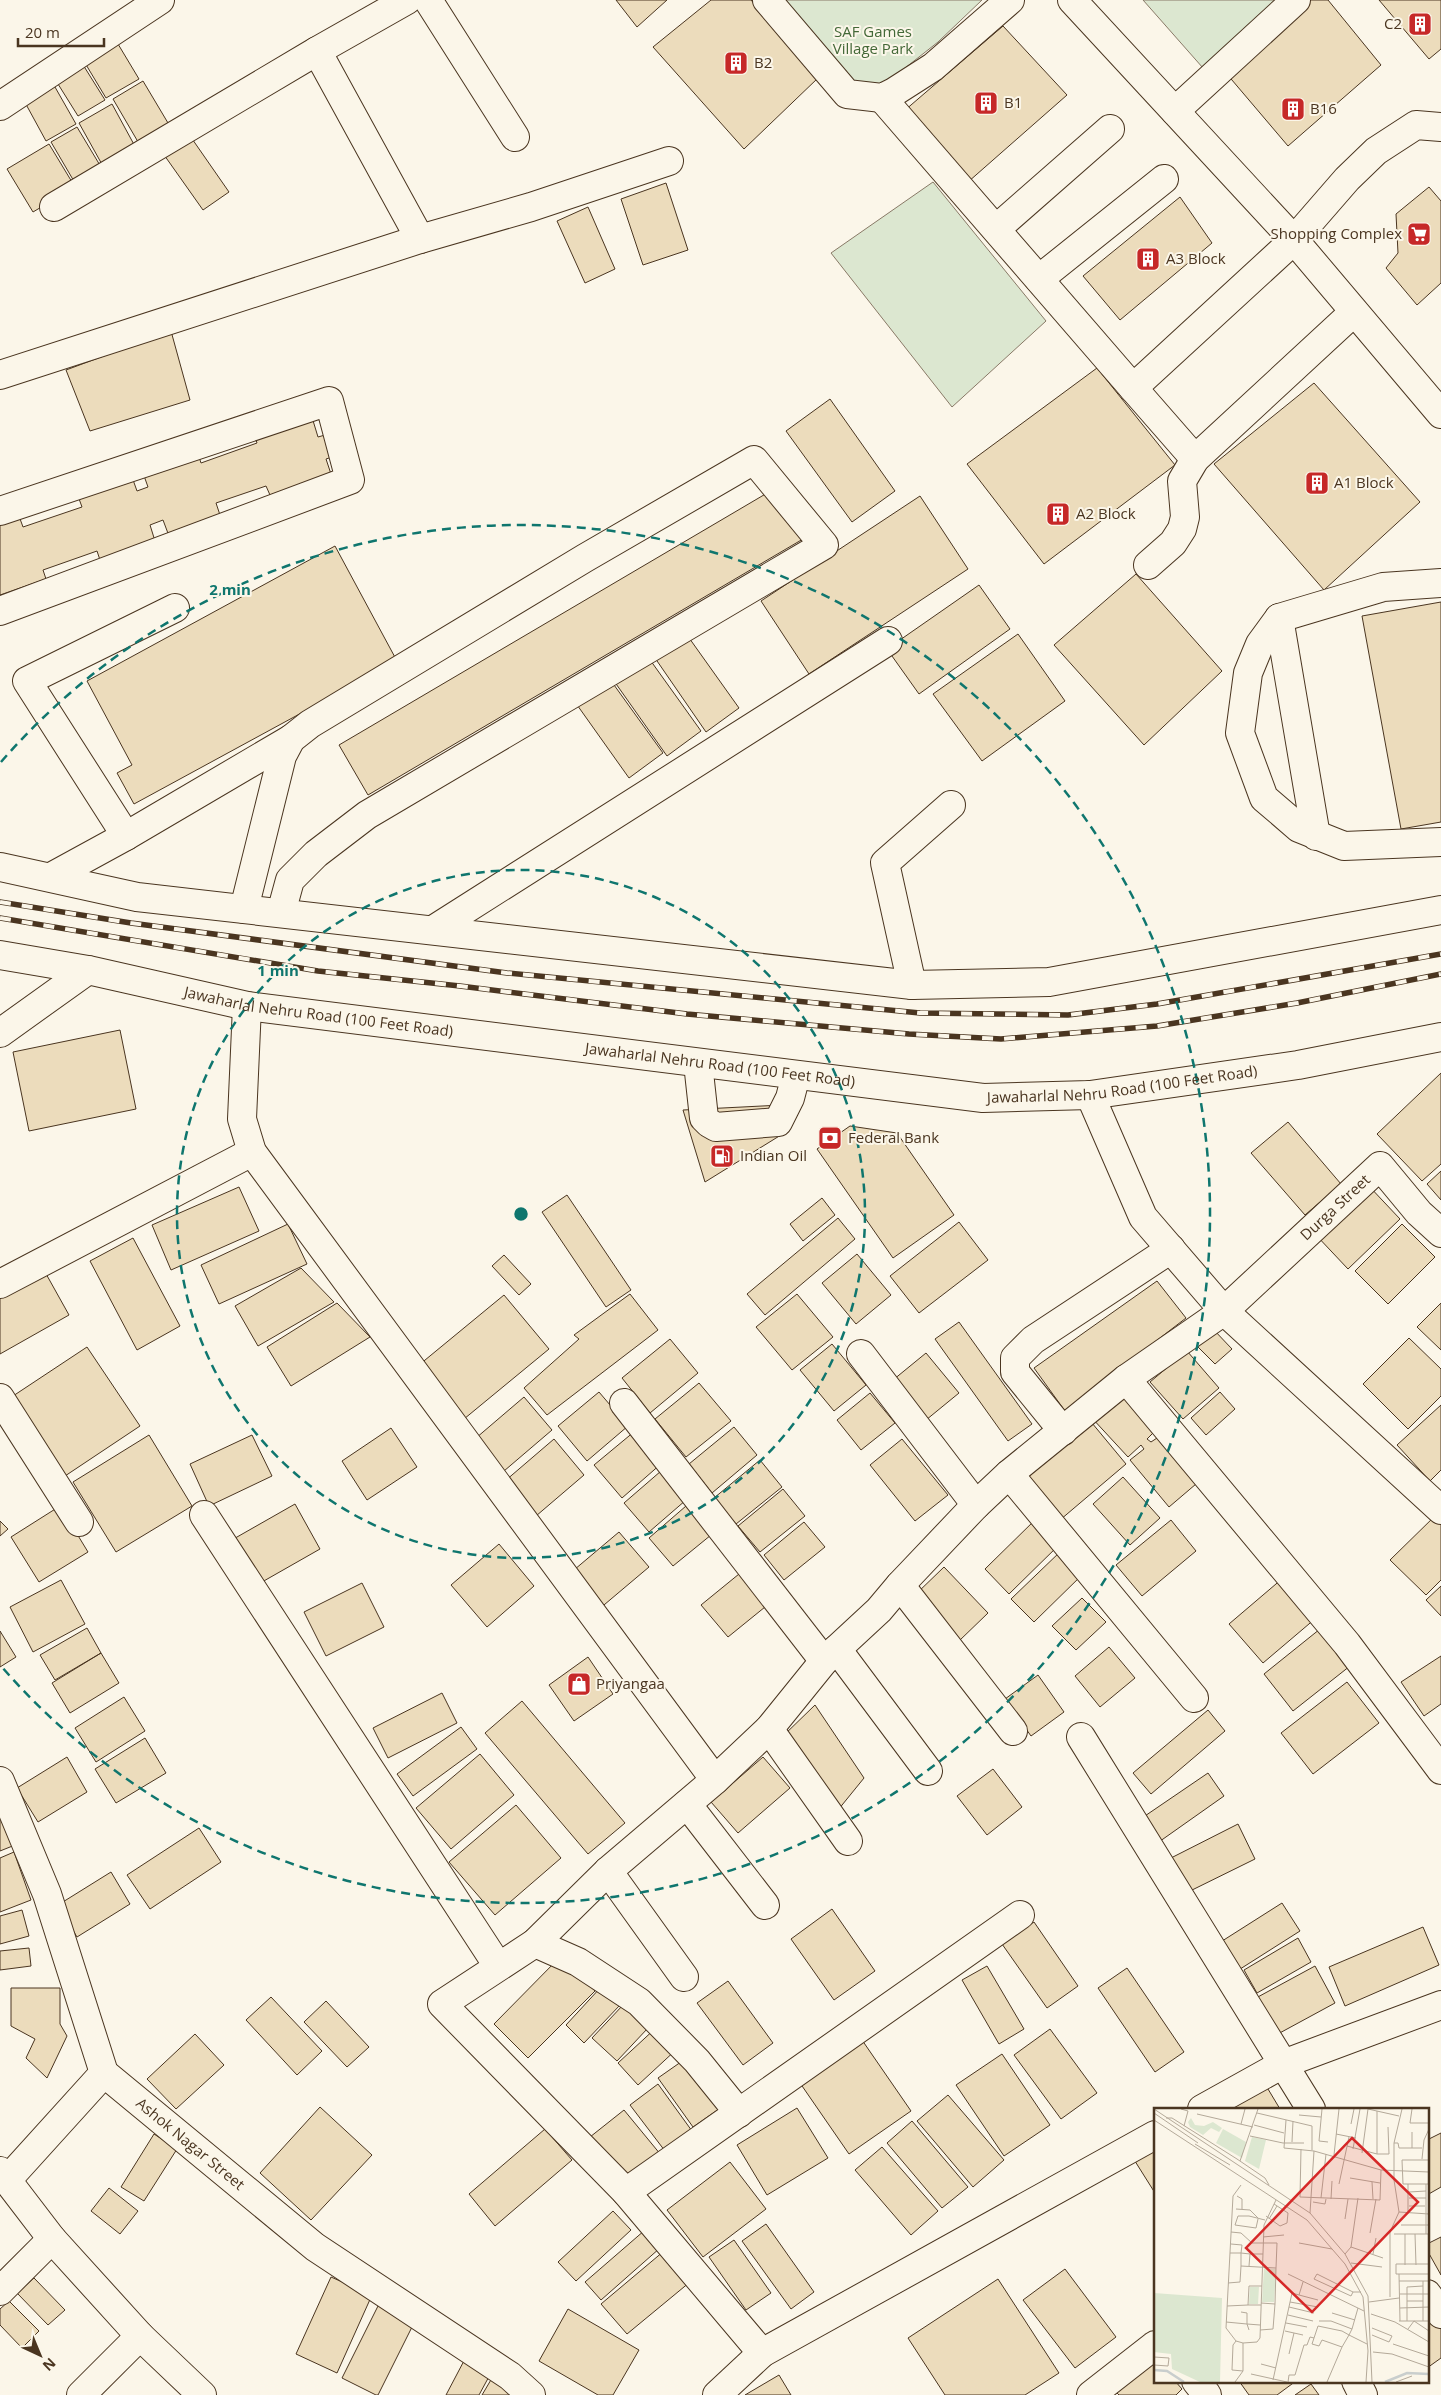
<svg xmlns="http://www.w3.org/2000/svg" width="1441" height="2395" viewBox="0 0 1441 2395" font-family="'Open Sans',sans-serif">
<rect width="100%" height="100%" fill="#fbf6e9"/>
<path fill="#dce7d0" stroke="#887966" d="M784,0H982L938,42L867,98Z
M1143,0H1280L1203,68Z
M933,182L1046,321L952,407L831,253Z"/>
<path fill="#ecdcbc" stroke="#4a3520" d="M616,0H667L637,27Z
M711,0H751L818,78L744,149L653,47Z
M1310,0H1328L1381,65L1288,146L1226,73Z
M1379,0H1441V49L1429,59Z
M1003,26L1067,95L968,182L904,111Z
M115,39L139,79L106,98L82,58Z
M80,60L105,100L78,116L53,76Z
M51,80L76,124L46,141L22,97Z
M143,81L171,128L141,147L113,99Z
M112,104L137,150L104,168L79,123Z
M77,127L101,167L75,183L51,142Z
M188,133L229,192L203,210L162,152Z
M49,144L75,187L33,212L7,169Z
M666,183L688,250L643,265L621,199Z
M1429,187L1441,201V283L1417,305L1386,268L1398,253L1396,214Z
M1180,197L1212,243L1120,320L1083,276Z
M588,207L615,269L585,283L557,221Z
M171,331L190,400L90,431L66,370Z
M1097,368L1175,465L1044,564L967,464Z
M1314,383L1420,502L1324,590L1214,464Z
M830,399L895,491L852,522L786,431Z
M311,414L318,437L325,435L332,457L326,459L331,474L270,495L266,486L216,503L221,518L169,536L163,520L150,525L155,541L100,560L97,551L43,570L46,579L0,595V523L19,516L23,527L82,507L78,496L132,477L137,491L148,487L143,473L198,454L201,463L257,443L254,434Z
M774,489L803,539L368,795L339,745Z
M920,496L968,569L809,674L761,601Z
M335,546L397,661L134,804L117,773L132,765L87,681Z
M1136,574L1222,671L1144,745L1054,645Z
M979,585L1010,629L919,694L887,649Z
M1441,602V822L1401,829L1362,616Z
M1018,634L1065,701L982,761L933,694Z
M687,635L739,708L706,732L655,658Z
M648,657L701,731L667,756L614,681Z
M609,678L663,753L629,778L575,702Z
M120,1030L136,1109L29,1131L13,1052Z
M1441,1073V1164L1422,1181L1377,1134Z
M782,1105L789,1130L705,1182L683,1110Z
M1288,1122L1341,1184L1305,1215L1251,1153Z
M850,1126L897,1133L954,1215L893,1258L817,1149Z
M1441,1171V1200L1427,1184Z
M1367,1184L1400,1219L1348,1269L1315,1234Z
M239,1187L259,1231L171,1270L152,1225Z
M567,1195L631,1290L606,1307L542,1212Z
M822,1198L835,1215L803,1241L790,1224Z
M838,1218L855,1239L765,1315L747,1294Z
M959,1222L988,1260L919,1313L890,1276Z
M288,1224L307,1264L219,1304L201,1265Z
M1402,1224L1435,1257L1388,1304L1355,1271Z
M133,1238L180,1326L137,1350L90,1261Z
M857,1254L891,1295L856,1324L822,1283Z
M504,1255L531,1284L519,1295L492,1266Z
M301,1268L334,1302L258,1346L235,1306Z
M45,1272L69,1315L0,1354V1297Z
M1157,1281L1186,1318L1065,1411L1034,1368Z
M630,1294L658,1330L547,1415L524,1388L579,1339L574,1335Z
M797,1294L833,1337L792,1370L756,1327Z
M504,1295L549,1349L464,1419L419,1365Z
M337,1303L370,1337L291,1386L267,1347Z
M1441,1303V1350L1417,1327Z
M959,1322L1032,1424L1008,1441L935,1339Z
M1213,1329L1232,1349L1215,1364L1196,1345Z
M1409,1338L1441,1369V1396L1408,1429L1363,1384Z
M670,1339L698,1373L650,1413L622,1378Z
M832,1344L866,1385L834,1411L800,1370Z
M87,1347L140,1426L65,1476L13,1396Z
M1187,1351L1219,1388L1183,1419L1150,1382Z
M926,1353L959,1393L926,1420L893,1380Z
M699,1383L731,1421L686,1457L655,1419Z
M599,1392L628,1426L587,1461L558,1426Z
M1118,1392L1155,1431L1147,1439L1151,1442L1157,1438L1196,1484L1169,1507L1130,1460L1144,1449L1141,1445L1128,1457L1091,1417Z
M1220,1392L1235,1409L1206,1435L1191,1418Z
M870,1393L895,1423L861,1450L837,1420Z
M524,1397L552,1430L504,1471L476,1438Z
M1441,1405V1470L1430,1481L1397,1445Z
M1087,1417L1126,1464L1060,1520L1021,1472Z
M734,1427L757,1455L712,1493L689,1464Z
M391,1428L417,1467L367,1500L342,1461Z
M635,1431L662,1463L622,1498L594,1465Z
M149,1435L192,1506L116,1552L73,1482Z
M252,1435L272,1476L209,1506L190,1464Z
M554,1439L584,1475L536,1516L505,1481Z
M902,1439L948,1495L915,1521L870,1465Z
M760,1460L782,1487L736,1524L714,1498Z
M661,1471L686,1500L649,1532L624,1503Z
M1123,1477L1160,1518L1130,1545L1093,1504Z
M783,1489L805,1516L760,1552L738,1526Z
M295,1504L320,1549L255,1586L230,1541Z
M60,1506L88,1552L39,1582L11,1537Z
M686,1506L711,1535L673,1566L649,1538Z
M1437,1514L1441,1518V1580L1426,1595L1390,1560Z
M1037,1518L1061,1543L1009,1594L985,1569Z
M1171,1520L1196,1551L1142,1596L1116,1565Z
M0,1521L8,1529L0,1536Z
M804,1522L825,1547L784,1580L764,1555Z
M619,1532L649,1567L598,1610L568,1575Z
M499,1544L534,1586L487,1627L451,1585Z
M1062,1550L1084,1573L1034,1622L1011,1599Z
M944,1567L988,1613L959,1641L915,1595Z
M739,1574L765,1607L728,1637L701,1605Z
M1283,1578L1316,1618L1263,1663L1229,1624Z
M61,1580L85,1624L33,1652L10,1607Z
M362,1583L384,1627L326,1656L304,1612Z
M1441,1586V1616L1426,1600Z
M1082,1598L1106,1622L1076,1650L1052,1626Z
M87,1628L101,1653L55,1680L40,1655Z
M1320,1629L1350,1666L1293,1711L1264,1674Z
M0,1631L16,1657L0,1667Z
M1109,1647L1135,1678L1100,1707L1075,1676Z
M101,1653L119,1683L70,1713L52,1683Z
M1441,1656V1704L1424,1716L1401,1682Z
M588,1657L613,1694L574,1721L549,1685Z
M1038,1675L1064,1712L1031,1736L1005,1699Z
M1347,1682L1379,1723L1313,1774L1281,1733Z
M442,1693L457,1723L388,1758L373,1728Z
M124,1697L145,1731L96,1762L75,1728Z
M522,1701L625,1823L588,1854L485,1733Z
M815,1705L864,1778L838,1810L781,1738Z
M1208,1710L1225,1731L1151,1794L1133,1773Z
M461,1727L477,1749L413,1796L397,1774Z
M145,1738L166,1773L116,1803L95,1769Z
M480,1754L514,1795L451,1849L416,1808Z
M67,1757L87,1792L38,1822L17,1788Z
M763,1757L790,1788L738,1833L711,1802Z
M993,1769L1022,1807L987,1835L957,1796Z
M1208,1773L1224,1796L1156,1844L1139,1820Z
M516,1805L561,1858L495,1915L449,1862Z
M0,1807L15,1845L0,1851Z
M1238,1824L1255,1859L1186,1893L1169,1859Z
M199,1828L221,1862L150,1909L127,1875Z
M14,1852L31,1900L0,1912V1858Z
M111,1872L130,1904L77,1937L58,1905Z
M1282,1903L1300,1931L1237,1971L1219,1943Z
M832,1909L875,1971L834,2000L791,1939Z
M22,1910L29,1936L0,1944V1916Z
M1034,1922L1078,1986L1047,2008L1002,1944Z
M1423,1927L1439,1965L1345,2006L1329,1967Z
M1298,1938L1311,1962L1257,1993L1244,1970Z
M29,1948L31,1966L0,1970V1951Z
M560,1957L595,1991L528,2058L494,2024Z
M987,1966L1024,2029L999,2044L962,1980Z
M1315,1966L1335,2003L1276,2035L1256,1998Z
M1127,1968L1184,2052L1155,2072L1098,1988Z
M728,1981L773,2043L743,2065L697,2003Z
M601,1987L620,2005L584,2043L566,2025Z
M11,1988H60V2024L67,2036L47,2078L26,2058L35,2039L11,2026Z
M271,1997L322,2051L297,2075L246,2020Z
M326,2001L369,2047L347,2067L304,2022Z
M623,2005L648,2028L617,2061L592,2038Z
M658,2026L678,2048L638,2085L618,2063Z
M1050,2029L1097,2093L1061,2119L1014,2055Z
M195,2034L224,2065L176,2109L147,2079Z
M862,2040L911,2111L849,2154L800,2083Z
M1002,2054L1050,2125L1004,2156L956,2085Z
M688,2057L723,2106L693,2127L658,2078Z
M658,2084L692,2131L665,2151L630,2105Z
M1265,2084L1280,2109H1224Z
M948,2095L1004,2160L973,2187L917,2121Z
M320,2107L372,2155L311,2220L260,2173Z
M797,2108L828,2158L767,2195L737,2145Z
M624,2110L661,2155L626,2183L590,2137Z
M912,2121L968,2187L942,2208L887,2143Z
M545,2129L572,2160L495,2226L469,2194Z
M1441,2133V2187L1427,2195V2140Z
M154,2134L177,2149L144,2201L121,2187Z
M1155,2145V2193L1133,2158Z
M882,2147L938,2211L911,2235L855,2170Z
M730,2162L766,2209L703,2257L667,2210Z
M109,2188L138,2211L120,2234L91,2211Z
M613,2211L631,2230L576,2281L558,2262Z
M766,2224L814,2292L791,2309L742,2241Z
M645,2230L660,2248L601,2300L585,2282Z
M1441,2237V2275L1427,2250V2244Z
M734,2240L771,2293L746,2310L709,2257Z
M664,2251L690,2282L627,2334L601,2304Z
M1065,2269L1116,2337L1075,2368L1023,2300Z
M331,2277L372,2295L337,2373L296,2354Z
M34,2278L65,2310L48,2325L17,2293Z
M998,2279L1059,2373L1025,2395H945L908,2338Z
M9,2301L39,2331L22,2348L0,2325V2309Z
M379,2304L415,2321L378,2395H376L342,2378Z
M1427,2307L1441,2327V2358L1427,2368Z
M568,2309L639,2350L613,2395H598L539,2361Z
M466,2357L492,2371L479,2395H446Z
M1155,2359V2381H1175L1182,2389L1176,2395H1119L1111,2387Z
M495,2373L519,2395H482Z
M779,2375L791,2395H745Z
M1239,2381H1296L1277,2395H1249Z
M1311,2384L1319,2395H1295Z"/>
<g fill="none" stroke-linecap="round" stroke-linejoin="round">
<g stroke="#4a3520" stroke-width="30">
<g id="minor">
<path d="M407,0L317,51L420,239"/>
<path d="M428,0L515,137"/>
<path d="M767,0L847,94L882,98L894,92L933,67L1010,0"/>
<path d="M1072,0L1294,240L1441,414"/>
<path d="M882,98L1133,388L1294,240L1347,179L1376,151L1416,125L1441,127"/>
<path d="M0,106L160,0"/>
<path d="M1175,111L1296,0"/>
<path d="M54,207L317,51"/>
<path d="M996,229L1110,129"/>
<path d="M1039,279L1164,179"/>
<path d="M0,375L420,239L531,207L669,161"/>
<path d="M1133,388L1195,459"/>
<path d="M0,511L329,401L350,480L0,611"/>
<path d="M1148,565L1173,543L1182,529L1185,517L1182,481L1195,459L1354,312"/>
<path d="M1441,583L1383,587L1279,618L1260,644L1248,673L1240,733L1264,798L1299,828L1344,846L1441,842"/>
<path d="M1279,618L1316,836"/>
<path d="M126,836L27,681L175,608"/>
<path d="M51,877L126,836L291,739"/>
<path d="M244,909L282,756L291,739L310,724L585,558L754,460L824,545L367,815L316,854L290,880L281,913"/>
<path d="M433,930L888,641"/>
<path d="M912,985L885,863L951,805"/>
<path d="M247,1006L242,1119L252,1152L715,1780"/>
<path d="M0,1033L88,970"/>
<path d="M698,1063L704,1118L709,1123L716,1127L778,1122L790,1098L796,1075"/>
<path d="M1090,1095L1143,1217L1224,1311L1441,1510"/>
<path d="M0,1284L252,1152"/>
<path d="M861,1354L976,1505"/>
<path d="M1126,1379L1347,1644L1441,1770"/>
<path d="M0,1398L79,1522"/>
<path d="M624,1403L824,1661"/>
<path d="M1063,1431L1015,1372V1358L1033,1340L1171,1249"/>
<path d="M1009,1474L1194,1698"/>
<path d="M204,1515L498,1966"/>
<path d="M900,1585L1013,1731"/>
<path d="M837,1649L928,1771"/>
<path d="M769,1729L848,1841"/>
<path d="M1081,1737L1311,2109"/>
<path id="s1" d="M0,1781L47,1894L104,2073L315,2247L510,2376L531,2395"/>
<path d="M687,1804L765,1905"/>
<path d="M608,1871L684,1977"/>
<path d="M535,1943L578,1962L639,2002L697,2061L739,2113"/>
<path d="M1202,2109L1283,2064L1441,2005"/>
<path d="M0,2171L52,2239L140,2336L202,2395"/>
<path d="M8,2179L104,2073"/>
<path d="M626,2192L1020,1915"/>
<path d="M0,2291L52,2239"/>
<path d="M1427,2294L1441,2314"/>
<path id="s2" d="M762,2353L626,2192L442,2004L535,1943L608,1871L715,1780L769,1729L824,1661L879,1610L900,1585L976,1505L1009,1474L1126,1379L1224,1311L1380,1166L1419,1213L1441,1233"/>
<path d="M1196,2381L1207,2395"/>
<path d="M1356,2381L1363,2395"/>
<path d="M81,2395L140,2336"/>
<path d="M717,2395L762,2353L1155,2135"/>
<path d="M1091,2395L1155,2345"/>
</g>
</g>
<g stroke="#4a3520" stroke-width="30">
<g id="major">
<path d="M0,867L137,897L912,985L1049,982L1441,910"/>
<path id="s3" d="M0,955L88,970L247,1006L983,1098L1090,1095L1298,1065L1441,1037"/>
</g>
</g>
<use href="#minor" stroke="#fbf6e9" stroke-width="28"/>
<use href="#major" stroke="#fbf6e9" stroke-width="28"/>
<g stroke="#4a3520" stroke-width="5.5">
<path id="rail" d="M0,902L131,923L507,973L920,1013L1068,1015L1157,1004L1441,954
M0,918L318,971L460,986L687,1014L909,1034L1001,1039L1157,1026L1297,1003L1441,974"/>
</g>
<use href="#rail" stroke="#fbf6e9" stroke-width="4" stroke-dasharray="11" stroke-linecap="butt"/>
</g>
<g fill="none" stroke="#0f766e" stroke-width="2.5" stroke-dasharray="9 6">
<circle cx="521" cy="1214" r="344"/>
<path d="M1 762A689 689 0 1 1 1 1666"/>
</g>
<defs>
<g id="building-square" transform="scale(1.25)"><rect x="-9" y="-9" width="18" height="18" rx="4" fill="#c62828" stroke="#fbf6e9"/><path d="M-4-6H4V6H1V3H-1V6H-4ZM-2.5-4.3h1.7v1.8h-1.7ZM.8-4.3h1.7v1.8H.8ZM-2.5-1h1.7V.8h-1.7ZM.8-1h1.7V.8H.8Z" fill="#fff"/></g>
<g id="supermarket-square" transform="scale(1.25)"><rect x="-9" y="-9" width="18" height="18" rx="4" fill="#c62828" stroke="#fbf6e9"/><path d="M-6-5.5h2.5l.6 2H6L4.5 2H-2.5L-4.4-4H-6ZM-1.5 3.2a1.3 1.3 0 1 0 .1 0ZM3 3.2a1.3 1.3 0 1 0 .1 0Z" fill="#fff"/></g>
<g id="bank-square" transform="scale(1.25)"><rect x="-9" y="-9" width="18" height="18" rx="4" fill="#c62828" stroke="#fbf6e9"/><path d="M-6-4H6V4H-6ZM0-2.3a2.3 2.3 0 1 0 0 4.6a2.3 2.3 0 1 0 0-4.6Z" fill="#fff"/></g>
<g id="fuel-square" transform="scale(1.25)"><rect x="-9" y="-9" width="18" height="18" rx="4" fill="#c62828" stroke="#fbf6e9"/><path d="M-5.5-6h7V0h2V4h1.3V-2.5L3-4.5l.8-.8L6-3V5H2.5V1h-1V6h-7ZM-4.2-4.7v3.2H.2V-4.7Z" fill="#fff"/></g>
<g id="shop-square" transform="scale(1.25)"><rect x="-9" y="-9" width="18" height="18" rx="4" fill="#c62828" stroke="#fbf6e9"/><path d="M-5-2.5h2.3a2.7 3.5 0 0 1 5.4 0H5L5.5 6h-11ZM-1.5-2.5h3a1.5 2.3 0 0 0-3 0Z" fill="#fff"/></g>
</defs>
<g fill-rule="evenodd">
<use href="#building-square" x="1420" y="24"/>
<use href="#building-square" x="736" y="63"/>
<use href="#building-square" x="986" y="103"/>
<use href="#building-square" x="1293" y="109"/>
<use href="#supermarket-square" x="1419" y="234"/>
<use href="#building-square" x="1148" y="259"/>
<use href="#building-square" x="1317" y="483"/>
<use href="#building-square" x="1058" y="514"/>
<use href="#bank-square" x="830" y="1138"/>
<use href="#fuel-square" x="722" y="1156"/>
<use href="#shop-square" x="579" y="1684"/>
</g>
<g text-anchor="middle" stroke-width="4" stroke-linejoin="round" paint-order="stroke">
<g font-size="15" fill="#4a3520" stroke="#fbf6e9" text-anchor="start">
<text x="1402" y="29" text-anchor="end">C2</text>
<text x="754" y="68">B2</text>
<text x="1004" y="108">B1</text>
<text x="1310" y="114">B16</text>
<text x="1402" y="239" text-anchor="end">Shopping Complex</text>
<text x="1166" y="264">A3 Block</text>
<text x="1334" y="488">A1 Block</text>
<text x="1076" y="519">A2 Block</text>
<text x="848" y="1143">Federal Bank</text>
<text x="740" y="1161">Indian Oil</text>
<text x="596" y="1689">Priyangaa</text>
</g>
<g font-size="15" fill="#436837" stroke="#fbf6e9">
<text x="873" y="37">SAF Games<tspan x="873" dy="17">Village Park</tspan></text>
</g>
<g font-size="15" fill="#4a3520" stroke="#fbf6e9">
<text dy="5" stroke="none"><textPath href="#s3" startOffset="324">Jawaharlal Nehru Road (100 Feet Road)</textPath></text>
<text dy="5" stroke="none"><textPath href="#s3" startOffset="729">Jawaharlal Nehru Road (100 Feet Road)</textPath></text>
<text dy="5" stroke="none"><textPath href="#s3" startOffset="1134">Jawaharlal Nehru Road (100 Feet Road)</textPath></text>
<text dy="5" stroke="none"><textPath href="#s2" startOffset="1675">Durga Street</textPath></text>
<text dy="5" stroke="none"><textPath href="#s1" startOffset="422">Ashok Nagar Street</textPath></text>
</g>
</g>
<g transform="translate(1154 2108)">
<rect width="275" height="275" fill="#fbf6e9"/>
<path d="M37,10L41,17L50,18L59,14L68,20L65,24L57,20L49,27L36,19L34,14ZM69,21L92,34L88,50L62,35ZM98,29L112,32L105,61L91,53ZM110,160L122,161L120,194H108ZM96,179H105L104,196H95ZM0,185L68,190L66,274H46L18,261L17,246L0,244Z" fill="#dce7d0"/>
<path fill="none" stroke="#c9cecd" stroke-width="2.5" d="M0,262L13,263L30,274M231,274L253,265L275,266"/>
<path fill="none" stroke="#b4a999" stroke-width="1" d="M0,1L156,105L191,146L214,188L218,274M27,1L34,3L30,18M168,1L165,33L174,34M214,1L245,8M258,1L256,15H275M0,5L44,35M103,5L158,18V42M43,6L99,19M145,7L167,9M12,10H18L83,51L111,70L115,77M0,12L153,112L191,156L209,189L214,243L212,274M132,12L130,40L160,43L227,62L275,64M87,16L91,1M197,16L200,1M100,17L130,25M258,24V40M182,26L202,30M96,28L129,35H150M138,34L139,13M240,35H244L245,40H268M41,36L76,57M193,38L223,46V3M147,41L146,89L226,92L227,62M199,41L206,1M208,45L214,1M223,46H235L234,19M180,47L185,1M268,51L270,32L275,21M275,52H248L249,76H275M86,53L104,1M196,70L226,75M218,74L219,91M185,76L195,29M272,76V126M87,77L79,88L72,220L82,233L89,235M255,84L272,83M83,88L88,91V101M167,90L172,46M255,90H272M177,91L178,73M159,94L171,96L172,91M255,98H271M82,101L96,102L104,110M254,103V76M245,104L275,106M156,105L160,43M112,108L126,118L133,115L134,105L120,96M104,111L102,120L81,117L84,108H95L111,112M115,111L123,98M191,111L194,91M247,117H275M77,124L87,125L98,135H123L122,160M216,125L222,91M240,126H275M251,126V157M261,126L262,157M109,129L130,127M145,135L178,141M197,139L229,150M76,145H87L88,137L77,136M191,146L197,139L204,90M219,146L222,130M197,155L228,159M275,156H242V166H275M87,158V145L96,146M95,158L96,146H109M134,166L210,203M245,166L246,213M245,173H275M74,175L86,174L87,158L122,160L121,196L107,195M199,184L163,166L160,171L197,188L199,184H207M246,186H275M145,187L164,192M236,189V124L245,104L240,72V35L248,1M253,193H269M136,194L164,199M215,194L245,190M107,197H94L95,178H108M73,198L94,197M135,199L160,205M204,200L198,221L195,227L188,239L168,232L165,238L158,236L164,218L188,223L195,227L213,236M246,200L275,199M87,204L93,205V216L106,217M178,205L201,212M217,206L241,214L275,234M134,207L159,213M165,213H177L198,221M245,213H275M253,213V179L269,178M269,213V173M72,214L93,216L95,222M132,215L153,219M218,220L238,228L235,234L218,227M254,221L260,213L275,223M106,222L119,221L121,196M131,223L149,227M82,233L79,237L78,262L89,263M239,236L275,248M219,244L238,246L275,259M135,246L140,225M0,249L15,250L14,258L0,257M107,256L122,260M97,266L133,274M119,272L138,185L145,187L149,174M81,274L89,263V235L103,234L106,230L110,117L122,92M134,274L135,267H141L150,237H153L156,229L160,230M173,274L188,239M242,274L258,268"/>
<path fill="#d62828" fill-opacity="0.15" stroke="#d62828" stroke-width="2.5" d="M198,30L264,94L158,204L92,140Z"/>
<rect width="275" height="275" fill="none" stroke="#4a3520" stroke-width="2.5"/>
</g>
<circle cx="521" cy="1214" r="8" fill="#0f766e" stroke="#fbf6e9" stroke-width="2.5"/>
<g font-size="15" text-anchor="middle" font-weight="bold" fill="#0f766e" stroke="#fbf6e9" stroke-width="4" stroke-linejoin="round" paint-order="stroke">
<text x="230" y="595">2 min</text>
<text x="278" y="976">1 min</text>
</g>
<g transform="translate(40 2355) rotate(136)" stroke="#fbf6e9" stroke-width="4" paint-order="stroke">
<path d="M0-4L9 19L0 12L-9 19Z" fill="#4a3520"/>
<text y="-8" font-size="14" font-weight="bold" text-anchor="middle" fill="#4a3520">N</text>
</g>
<path d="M18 38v8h86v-8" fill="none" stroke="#4a3520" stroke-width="2.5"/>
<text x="25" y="38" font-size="15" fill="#4a3520" stroke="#fbf6e9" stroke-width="4" paint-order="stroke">20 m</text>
</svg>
